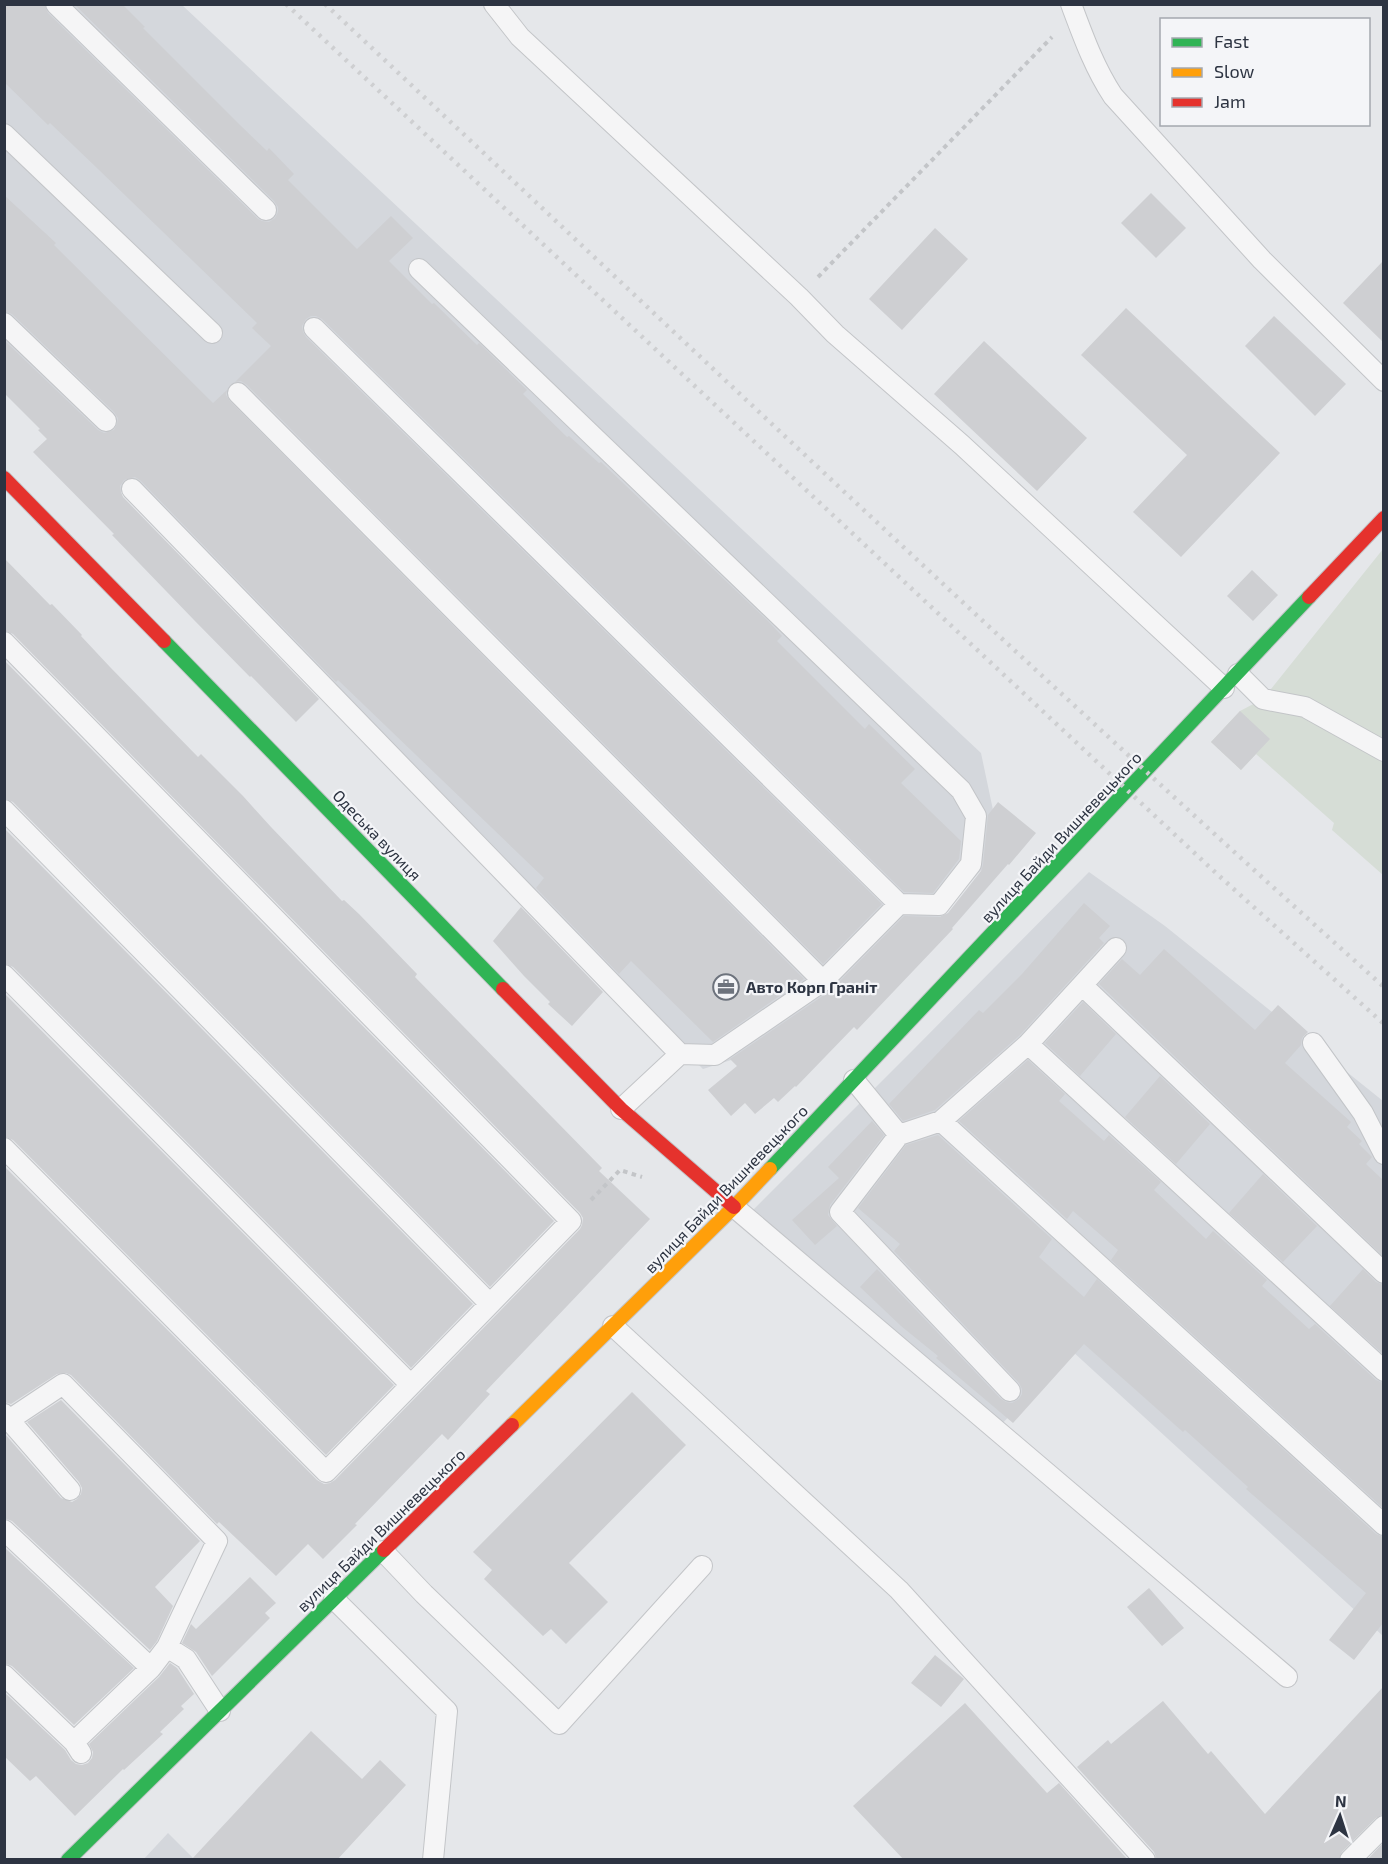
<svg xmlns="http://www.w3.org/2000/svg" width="1388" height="1864" viewBox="0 0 1388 1864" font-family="'Exo 2',sans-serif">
<rect width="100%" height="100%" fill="#e5e7ea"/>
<path fill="#d4d7dc" d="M4,5H182L981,753L1001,848L844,1024L703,1069L5,376Z
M1089,872L1165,926L1383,1101V1636L1071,1350L999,1427L751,1212L914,1049Z
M168,1833L194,1859L143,1860Z"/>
<path fill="#d6ddd6" d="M1383,549V875L1332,830L1334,823L1256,754L1241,770L1211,742L1240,711L1263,699Z"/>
<path fill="#cecfd2" d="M4,4H44L48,13L258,219L262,221L269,222L275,218L278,212V207L274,201L74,4H122L145,27L143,28L240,125L267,151L269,148L294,174L288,180L357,249L391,216L413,238L389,261L432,304L434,303L477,345L479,343L527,390L523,394L567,437L569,436L599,463L601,462L768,621L782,636L777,641L865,729L869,724L915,769L901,783L961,841L959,859L933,893L904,892L322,319L316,316H311L306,319L302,326L303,332L306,337L882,904L823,964L247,385L241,381L235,382L271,346L252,328L257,323L98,169L50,123L48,125L4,82Z
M1151,193L1186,228L1156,258L1121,223Z
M4,195L56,243L54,245L213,403L227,390L226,395L230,401L804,979L713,1042L631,961L619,974L536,888L544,878L338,680L336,682L141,481L135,477L124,480L120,486L121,492L123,497L319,699L296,722L251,676L250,677L194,620L112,535L114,534L33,452L47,439L38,430L40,429L4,393V340L98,430L104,433L114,430L117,424L118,418L114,412L12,314L4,311Z
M935,228L968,259L902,330L869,299Z
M1383,261V342L1343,303Z
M1126,308L1280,453L1181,557L1133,512L1187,455L1081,355Z
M1274,316L1346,384L1315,416L1245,346Z
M984,341L1087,438L1037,491L934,394Z
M4,558L50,605L52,604L82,635L81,636L110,667L198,757L201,754L243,796L271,827L342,901L344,900L359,914L417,974L415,977L602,1168L599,1171L650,1219L486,1391L490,1394L448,1440L442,1434L355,1524L357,1525L323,1559L308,1544L276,1576L219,1522L217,1524L71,1375L66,1373L57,1374L11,1404L4,1402V1166L317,1480L324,1484L330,1483L335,1480L580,1229L582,1225L583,1218L580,1213L13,634L4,630Z
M1252,570L1278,595L1253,621L1227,596Z
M4,660L554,1221L490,1287L13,802L4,798Z
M1240,711L1270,739L1241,770L1211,742Z
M998,802L1036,833L1009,865L1008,864L952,928L953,929L857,1030L854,1027L796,1087L795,1086L778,1102L774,1098L755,1114L745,1103L731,1116L708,1090L737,1066L730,1059L830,991L904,916L939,917L948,913L981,871L983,865L988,815Z
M4,828L473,1304L411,1368L13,967L4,963Z
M1084,903L1110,926L1099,938L1104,943L1020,1035L935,1110L903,1121L889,1104L979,1010L983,1013L1022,974Z
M521,907L603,992L572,1026L548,1004L550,1002L524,976L493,941Z
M1164,949L1255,1030L1278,1005L1308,1032L1302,1038L1301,1045L1285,1063L1351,1122L1347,1127L1362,1141L1359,1144L1372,1157L1366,1164L1383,1180V1256L1099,984L1122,959L1140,975Z
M4,993L394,1385L326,1455L13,1140L4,1136Z
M1083,1002L1116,1034L1080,1076L1045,1043Z
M1028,1060L1065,1094L1059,1101L1104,1141L1109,1135L1161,1182L1154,1190L1206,1239L1213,1231L1267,1280L1262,1286L1309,1329L1315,1324L1376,1380L1383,1383V1508L1111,1260L1118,1250L1073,1211L1067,1219L959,1121Z
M1160,1076L1210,1124L1176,1164L1125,1117Z
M872,1121L884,1135L830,1205L828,1215L837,1226L815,1245L792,1220L839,1178L828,1167Z
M938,1135L1052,1239L1039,1257L1084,1297L1097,1279L1376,1534L1383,1537V1623L1354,1660L1329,1640L1366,1593L1246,1489L1248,1487L1185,1430L1183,1432L1084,1344L1013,1423L936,1358L938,1356L901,1326L860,1287L877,1269L1001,1399L1006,1402L1012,1403L1019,1399L1022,1394V1389L1019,1383L894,1251L900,1244L858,1208L906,1145Z
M1263,1174L1317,1226L1283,1262L1229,1213Z
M1363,1269L1376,1282L1383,1285V1354L1330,1306Z
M632,1392L686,1445L569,1563L608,1602L566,1644L551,1629L543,1636L484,1579L492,1570L473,1552Z
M61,1400L200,1541L155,1587L173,1606L157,1641L150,1650L12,1521L4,1518V1433L61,1498L72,1502L77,1499L81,1494L82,1488L79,1482L27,1422Z
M4,1547L134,1668L74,1725L12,1666L4,1663Z
M250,1577L276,1603L265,1613L270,1618L212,1676L196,1652L182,1643L191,1624L196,1629Z
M1149,1588L1184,1628L1162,1646L1127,1607Z
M935,1655L964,1679L941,1707L911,1683Z
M170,1663L177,1668L194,1694L181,1706L184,1709L160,1732L163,1734L124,1770L123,1769L75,1816L36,1776L30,1781L4,1756V1692L65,1750L71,1760L76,1764L82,1765L88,1763L92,1758L93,1752L89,1744L159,1677Z
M1383,1687V1814L1376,1818L1342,1852L1338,1860H1157L1154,1852L1077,1767L1108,1740L1111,1744L1163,1701L1208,1754L1211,1751L1265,1814Z
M965,1703L1047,1793L1059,1783L1128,1860H904L853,1806Z
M311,1731L362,1779L380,1760L406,1785L337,1860H191Z
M1383,1843V1860H1367Z"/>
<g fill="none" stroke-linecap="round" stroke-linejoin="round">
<g stroke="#c3c5c8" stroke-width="22">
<path id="lane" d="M56,4L266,210
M494,4L520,37L799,297L835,334L962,445L1224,688
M1071,4C1083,36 1094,67 1113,96L1262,260L1384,381
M4,134L212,333
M4,323L106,421
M314,328L899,904L939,905L971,864L976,816L961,790L419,269
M238,393L823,981
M132,489L680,1054L715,1055L823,981L899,904
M4,642L571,1221L326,1472L4,1148
M1238,674L1263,699L1305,707L1384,751
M4,810L490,1304
M4,975L411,1385
M1083,986L1384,1273
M1313,1043L1363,1113L1384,1154
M1028,1044L1384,1371
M854,1080L899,1135L840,1212L1010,1391
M621,1109L680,1054
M941,1121L1028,1044L1116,948
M899,1135L941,1121L1384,1525
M734,1207L1287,1677
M613,1326L899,1590L1145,1860
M4,1414L70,1490
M9,1420L63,1384L217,1541L167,1647
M4,1530L151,1668
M383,1551L424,1594L559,1724L702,1566
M334,1599L447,1711L433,1860
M4,1675L74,1742L81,1753
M74,1742L151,1668L167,1647L186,1659L220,1711
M1350,1860L1384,1826"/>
</g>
<g stroke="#c3c5c8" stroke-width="16">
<path id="fast" d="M164,641L503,989
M770,1169L1309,597
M68,1860L384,1550"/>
</g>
<g stroke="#c3c5c8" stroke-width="16">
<path id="slow" d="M512,1425L734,1207L770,1169"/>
</g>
<g stroke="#c3c5c8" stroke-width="16">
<path id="jam" d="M4,478L164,641
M1309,597L1384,518
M503,989L621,1109L734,1207
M384,1550L512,1425"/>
</g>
<path stroke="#c3c5c8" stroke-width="4" stroke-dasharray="4.5 4.5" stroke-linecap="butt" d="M818,277L1052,37
M591,1200L620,1170L642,1177"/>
<use href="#lane" stroke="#f5f5f6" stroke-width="20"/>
<use href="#fast" stroke="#30b455" stroke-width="14"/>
<use href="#slow" stroke="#ff9f0a" stroke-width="14"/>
<use href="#jam" stroke="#e5322d" stroke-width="14"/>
<path stroke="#cecfd1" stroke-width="4.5" stroke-dasharray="3 6" stroke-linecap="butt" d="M286,4L1217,874L1384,1024
M325,4C677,334 1025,666 1384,987"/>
</g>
<defs>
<g id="office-ring" transform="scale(1.35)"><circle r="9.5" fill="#f4f5f8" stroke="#6d737d" stroke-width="1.5"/><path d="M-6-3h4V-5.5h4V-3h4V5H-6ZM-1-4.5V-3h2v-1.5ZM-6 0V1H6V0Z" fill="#6d737d"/></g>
</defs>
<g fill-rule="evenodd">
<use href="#office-ring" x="726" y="987"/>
</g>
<g text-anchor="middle" stroke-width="4.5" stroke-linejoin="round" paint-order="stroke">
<g font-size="16" fill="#2d3442" stroke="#f4f5f8">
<text transform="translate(377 835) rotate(46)" y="6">Одеська вулиця</text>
<text transform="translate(1061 837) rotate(-47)" y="6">вулиця Байди Вишневецького</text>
<text transform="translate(726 1189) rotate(-46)" y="6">вулиця Байди Вишневецького</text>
<text transform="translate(381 1530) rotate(-44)" y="6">вулиця Байди Вишневецького</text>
</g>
<g font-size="16" font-weight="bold" fill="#2d3442" stroke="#f4f5f8" text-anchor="start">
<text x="746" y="993">Авто Корп Граніт</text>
</g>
</g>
<rect width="1388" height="1864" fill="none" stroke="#2d3442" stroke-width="12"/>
<rect x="1160" y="18" width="210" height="108" fill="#f4f5f8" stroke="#a4a8af" stroke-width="1.5"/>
<rect x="1172" y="38" width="30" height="9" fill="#30b455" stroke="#a4a8af" stroke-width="1.5"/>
<text x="1214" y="48" font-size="18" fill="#2d3442">Fast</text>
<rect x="1172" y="68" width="30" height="9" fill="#ff9f0a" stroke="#a4a8af" stroke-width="1.5"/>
<text x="1214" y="78" font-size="18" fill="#2d3442">Slow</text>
<rect x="1172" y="98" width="30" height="9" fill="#e5322d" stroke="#a4a8af" stroke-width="1.5"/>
<text x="1214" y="108" font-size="18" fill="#2d3442">Jam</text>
<g transform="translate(1340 1816) rotate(3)" stroke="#f4f5f8" stroke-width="4.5" paint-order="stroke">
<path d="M0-4.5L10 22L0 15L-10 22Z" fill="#2d3442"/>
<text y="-9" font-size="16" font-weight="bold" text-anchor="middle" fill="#2d3442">N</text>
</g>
</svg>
